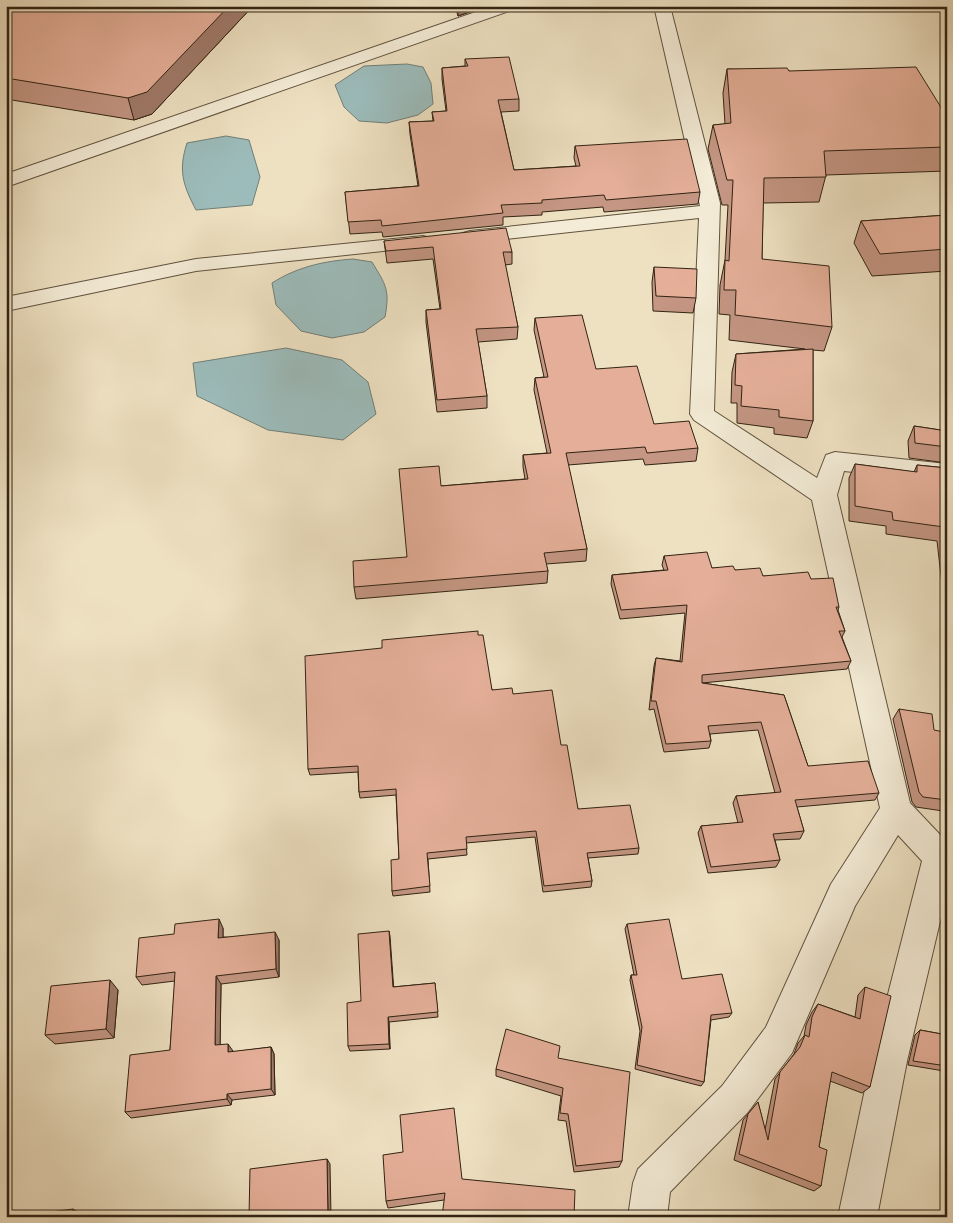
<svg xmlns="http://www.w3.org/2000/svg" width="953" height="1223" viewBox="0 0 953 1223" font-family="'IM FELL DW Pica',serif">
<rect width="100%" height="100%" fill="#eee1c2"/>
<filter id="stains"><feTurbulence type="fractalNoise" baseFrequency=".004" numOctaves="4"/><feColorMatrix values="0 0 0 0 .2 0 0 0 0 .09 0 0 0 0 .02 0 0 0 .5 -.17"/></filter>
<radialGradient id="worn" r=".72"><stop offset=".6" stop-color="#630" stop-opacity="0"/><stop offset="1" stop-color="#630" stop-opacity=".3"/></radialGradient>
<path fill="#9cbcbb" stroke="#717f77" d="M407,64L423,67L431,83L433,104L418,115L387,123L359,121L344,107L335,85L364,66Z
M226,136L249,140L260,177L252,205L196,210C183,185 178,171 187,143Z
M353,259L372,262C386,285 390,290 385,317L364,332L332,338L301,331L276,305L272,283C297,267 324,261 353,259Z
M286,348L342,360L368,382L376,414L343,440L268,430L197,396L193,363Z"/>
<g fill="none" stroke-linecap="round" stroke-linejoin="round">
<g stroke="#60523e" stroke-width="2">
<path id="minor" d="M493,6H517L515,9L6,187V174Z
M654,6H670L720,203L714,411L817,478L826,455L835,452L947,464V482L844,471L837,495L910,803L947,842V892L907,1061L877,1217H838L871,1061L922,861L898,835L855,906L792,1053L748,1112L670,1192L667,1217H628L633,1183L638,1169L722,1086L766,1027L831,884L880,808L812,500L694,420L690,414L699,218L470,243L463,241L460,237L463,233L470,231L700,206Z
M423,236L430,238L433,242L430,246L196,271L6,311V297L196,259Z"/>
</g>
<use href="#minor" fill="#f4ecd7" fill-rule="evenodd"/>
</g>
<path fill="#c49683" stroke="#312312" d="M6,6H253L152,114L134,120L6,99Z
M455,6H484V7L458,16Z
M465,59L519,99V111L501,112L514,170L576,166L574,158L575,146L700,192L698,204L604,212L603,207L542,212V215L503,217V225L383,237L382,232L350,234L345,192L418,186L410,134L409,122L433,121L432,112L446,111L442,79V68L465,66Z
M727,69L789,71L947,117V171L826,175L819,202L763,203L762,259L832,327L824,351L813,350V421L807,438L774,434V428L737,423V403H731L732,372L736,354L805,349L729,340L730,315L719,314L720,285L725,260L728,205H722L708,149L713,125L725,124L723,93Z
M947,215V271L872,276L854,243L861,221Z
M384,241L512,252V264L505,265L518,327L517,339L478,342L487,396V408L437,412L426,322V310L440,309L433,259L387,263Z
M654,267L696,298L693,313L653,311L652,282Z
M535,318L596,369L654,424L698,448L696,461L645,465L643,459L568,465L587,549L586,561L546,564L548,571L547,583L356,599L354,587L407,557L441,486L525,479L523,467V455L547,453L534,390L535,378L544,377L534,330Z
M914,426L947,431V463L909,458L908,441Z
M855,464L914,472L917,465L947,468V586L942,585L937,541L886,534V526L849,521V478Z
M664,556L712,568L735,570L763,576L811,579L839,607L838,610L845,631L842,637L851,661L847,669L702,683L784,695L808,766L879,793L875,800L797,807L804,831L800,839L775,840L780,860L776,867L708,873L698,833L701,826L738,823L733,803L736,796L775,793L758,730L710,734L711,741L709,748L664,752L654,709L649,710L654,666L656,658L680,661L685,613L620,619L611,584L612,575L664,570L662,565Z
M478,635L492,690L513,694L561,745L578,809L639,848L638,854L588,858L592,881L591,887L543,892L535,837L466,843L467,855L428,859L430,892L393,896L392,891L399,859L396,795L360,798L359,792L358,772L310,775L308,769L382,648Z
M899,709L934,730L947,759V806L943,811L916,807L912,802L893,719Z
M627,924L682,979L732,1013L729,1017L711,1020L704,1082L701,1086L635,1069L640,1031L630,980L631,975H634L625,929Z
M223,928V937L279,940V977L221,984L220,1045L233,1051V1052L271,1047L274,1054L275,1095L232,1100L231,1105L131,1118L125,1112L170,1050L175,981L142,985L136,977L174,934Z
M389,931L393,987L435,983L438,1017L389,1022L390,1049L350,1051L348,1046L361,1001Z
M865,987L870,1087L862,1093L830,1081L819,1147L821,1186L814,1191L734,1160L743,1120L758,1102L765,1130L775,1079L794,1054L798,1043L804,1036L806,1025L812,1012L818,1004L855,1017L858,995Z
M118,990L114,1038L55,1044L45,1035Z
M920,1030L947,1035V1069L944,1071L908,1065L915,1035Z
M558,1059L622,1161L619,1167L574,1172L566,1121L558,1120L561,1096L496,1076V1069Z
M462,1179L444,1200L388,1208L386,1201Z"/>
<path fill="#a07a6a" stroke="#312312" d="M229,6H253L152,114L134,120L128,98Z
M465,6H484V7L458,16V9Z
M6,263L7,292H6Z
M219,919L223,928V946L218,938Z
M389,931L390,936L394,992L393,987Z
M275,932L279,940V977L276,969Z
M216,976L221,984L220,1052L215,1045Z
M110,980L118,990L114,1038L106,1029Z
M388,1017L389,1022L390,1049L389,1044Z
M228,1044L233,1051V1059L228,1052Z
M271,1047L274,1054L275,1095L271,1089Z
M227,1094L232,1100L231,1105L227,1099Z
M327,1159L330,1164L331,1217H328Z
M73,1209L87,1217H72Z"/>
<path fill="#e4ae98" stroke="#312312" d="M6,6H229L147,92L128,98L6,78Z
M457,6H465L458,9Z
M509,57L519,99L498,100L514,170L580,166L575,146L687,139L700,192L606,200L604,195L542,200V203L501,205L503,213L382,226L381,220L348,222L345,192L419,186L409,122L434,121L432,112L447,111L442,68L468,66L465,59Z
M916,67L947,117V147L824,151L826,177L764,178L762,259L829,266L832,327L735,315L736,290H724L725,260L729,261L733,180H727L713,125L731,123L727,69L787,68L789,71Z
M947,215V249L880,254L861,221Z
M506,228L512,252H503L518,327L476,329L487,396L437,400L426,310L441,309L433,247L386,251L384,241Z
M654,267L697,269L696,298L656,296Z
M582,315L596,369L637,366L654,424L689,421L698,448L647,453L645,447L566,453L587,549L544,553L548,571L354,587L353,561L407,557L399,469L439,466L441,486L528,479L523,455L551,453L535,378L548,377L535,318Z
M813,349V421L779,417V410L741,406L742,386L735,385L736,354Z
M914,426L947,431V447L915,443Z
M855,464L917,472V465L947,468V546L944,527L893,520L892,512L855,506Z
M707,552L712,568L733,566L735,570L760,568L763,576L808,572L811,579L833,578L839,607H836L845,631H839L851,661L702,675V683L784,695L808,766L868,761L879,793L795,800L804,831L773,834L780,860L711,867L701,826L743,822L736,796L781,792L761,722L708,726L711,741L666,744L656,701H651L656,658L682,662L687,605L621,610L612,575L668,570L664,556Z
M478,631V635H483L492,690L512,688L513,694L552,690L561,745H567L578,809L630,805L639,848L587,853L592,881L544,886L536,831L466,837L467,849L427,853L430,886L392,891L391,860L399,859L396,789L359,792L358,766L308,769L305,656L382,648V640Z
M899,709L932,714L934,730L944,732L947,759V800L923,797L919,792Z
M219,919L218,938L275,932L276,969L216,976L215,1045L228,1044V1052L271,1047V1089L227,1094V1099L125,1112L130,1055L170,1050L175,972L136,977L139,938L174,934L175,924Z
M669,919L682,979L722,974L732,1013L711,1015L704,1082L637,1065L642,1027L631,975H637L627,924Z
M389,931L393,987L435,983L438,1012L388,1017L389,1044L348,1046L347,1003L361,1001L358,934Z
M110,980L106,1029L45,1035L51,986Z
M865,987L891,996L870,1087L832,1072L819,1147L827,1150L821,1186L739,1154L748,1114L758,1102L768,1140L780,1072L800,1047L805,1035L809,1037L812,1017L818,1004L860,1019Z
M506,1029L560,1046L558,1058L630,1072L622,1161L576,1166L568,1114L560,1113L563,1088L496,1069Z
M920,1030L947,1035V1066L913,1061Z
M454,1108L462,1179L575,1190L574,1217H442L445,1193L386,1201L383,1155L403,1152L400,1115Z
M327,1159L328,1217H249L250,1169Z
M73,1209L72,1217H14Z"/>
<rect width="953" height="1223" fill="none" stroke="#eee1c2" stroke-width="25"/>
<rect x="8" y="8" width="938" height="1208" fill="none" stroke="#312312" stroke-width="2.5"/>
<rect x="12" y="12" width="928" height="1198" fill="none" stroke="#312312"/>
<rect width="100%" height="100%" filter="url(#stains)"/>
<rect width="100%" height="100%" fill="url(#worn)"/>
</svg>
